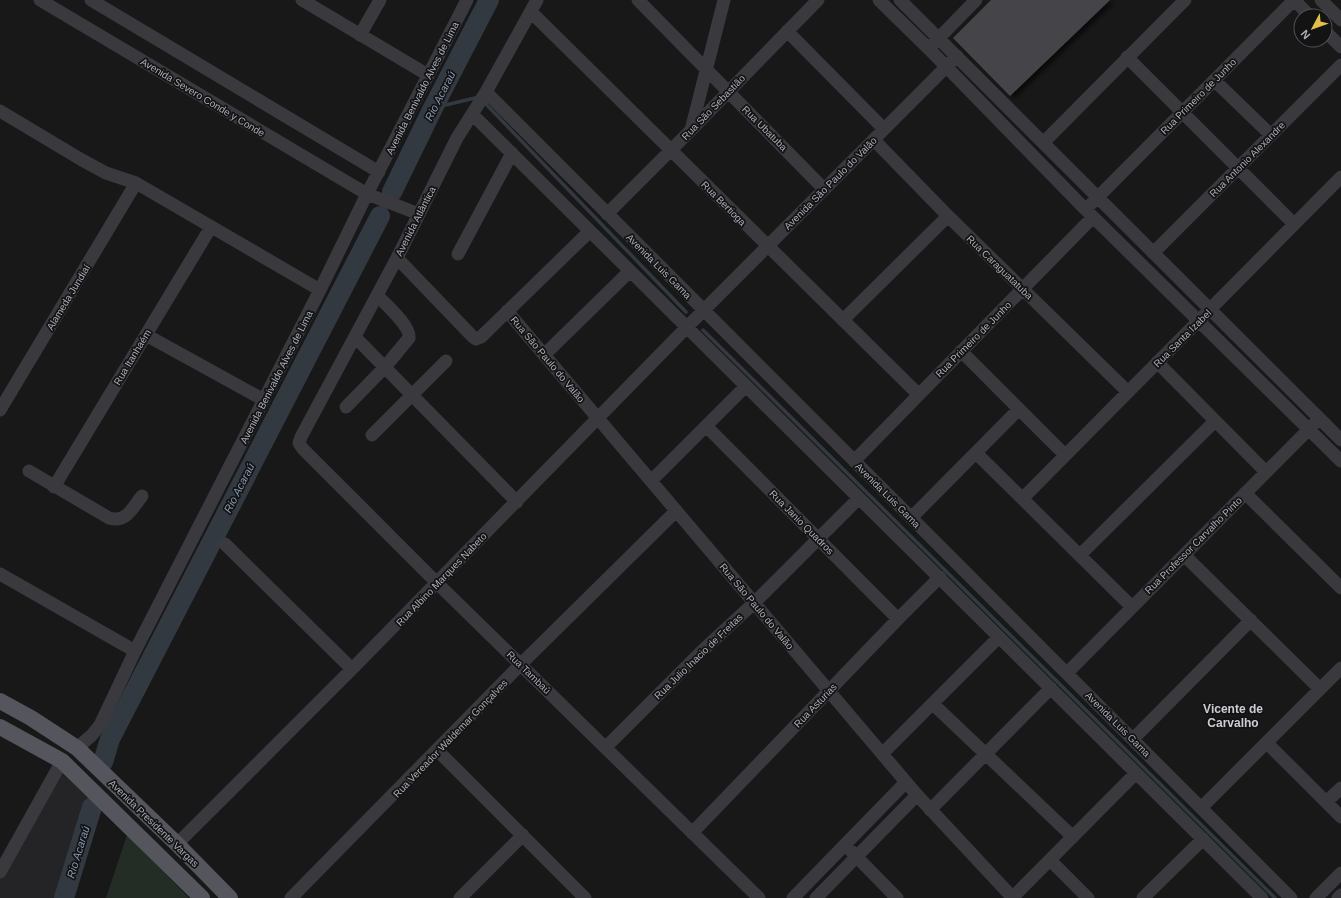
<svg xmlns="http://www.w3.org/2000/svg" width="1341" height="898" viewBox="0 0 1341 898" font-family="Arial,sans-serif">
<defs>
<filter id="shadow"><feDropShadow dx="4.5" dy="2.5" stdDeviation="2" flood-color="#0009"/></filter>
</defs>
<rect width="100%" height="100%" fill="#181819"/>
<path fill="#242426" d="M62,761L98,796L62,898H0V874Z"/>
<path fill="#242c26" d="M127,835L189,898H106Z"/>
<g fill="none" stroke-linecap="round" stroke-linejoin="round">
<path stroke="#323941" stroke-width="3.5" d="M483,101L686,312
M433,108L479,97
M703,330L1275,898"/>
<path stroke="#323941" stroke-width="20" d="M392,192L433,108L489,0
M103,762L110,739L380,216
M64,898L92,807"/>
</g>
<path fill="#454549" filter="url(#shadow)" d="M991,0H1110L1010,96L953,38Z"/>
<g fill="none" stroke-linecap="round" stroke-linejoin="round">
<path stroke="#39393e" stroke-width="13" d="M40,0L367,194L419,214
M91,0L379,172
M302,0L428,75
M537,0L486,92L457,138L397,258L301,437L299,443L303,449L437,583L759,898
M638,0L824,189
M879,0L929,49L1085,209L1341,461
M900,0L1341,440
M1294,0L1310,16
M1321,0L1341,20
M531,12L918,394
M787,31L884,129
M1325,31L1341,47
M360,35L380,0
M933,44L976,0
M1127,57L1294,224
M1214,80L1271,135
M486,92L1291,898
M0,111L82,160L106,173L136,183L320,290
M472,114L1262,898
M691,130L724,0
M874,140L948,216L1128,392
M1043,143L1185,0
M1092,203L1294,0
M607,214L691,130L818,0
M1153,253L1341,65
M458,254L512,153
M397,258L472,336L476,339L481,337L590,231
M507,311L917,795L1012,897
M843,320L948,216
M146,335L264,400
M355,337L517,502
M961,351L1065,455
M544,355L630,271
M1157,362L1266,472
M346,407L385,367L409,338C411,326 385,304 377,295
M0,410L136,183
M706,426L898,619
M372,435L446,361
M976,453L1132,607
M854,461L1093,217
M29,471L109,518C127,523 132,508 142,496
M651,481L746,386
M54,487L211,227
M1245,493L1341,588
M1023,498L1341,177
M911,518L1019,409
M225,544L352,669
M1080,555L1215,421
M1184,555L1320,689
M0,574L135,651
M1067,673L1314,424
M933,704L1073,837
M1133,739L1251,620
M1267,743L1341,817
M606,747L703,650L754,603L859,498
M77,748L92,735L100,725L135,651L320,290L367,194L467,0
M438,751L585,898
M882,754L999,637
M1326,802L1341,788
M1201,808L1341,668
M930,810L1051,688
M692,833L898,619L940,577
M177,844L352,669L687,327L957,56
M851,851L897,898
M1050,860L1088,898
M0,872L62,761
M291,898L521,664L676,511
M460,898L523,835
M793,898L906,782
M816,898L917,795
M1012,898L1136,773
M1143,898L1203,839
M1316,898L1341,873
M1338,898L1341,895"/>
<path stroke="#55565d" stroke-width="16" d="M0,701L31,718L77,748L177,844L230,898
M0,727L62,761L202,898"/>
</g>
<g text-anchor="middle" stroke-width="3.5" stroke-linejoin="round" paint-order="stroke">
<g font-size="10" fill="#abaeb8" stroke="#131314">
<text transform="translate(422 88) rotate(-63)" y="4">Avenida Benivaldo Alves de Lima</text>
<text transform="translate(1198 96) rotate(-45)" y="4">Rua Primeiro de Junho</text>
<text transform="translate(203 97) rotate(31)" y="4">Avenida Severo Conde y Conde</text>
<text transform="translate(713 107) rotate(-46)" y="4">Rua São Sebastião</text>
<text transform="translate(765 128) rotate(45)" y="4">Rua Ubatuba</text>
<text transform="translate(1247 159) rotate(-45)" y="4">Rua Antonio Alexandre</text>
<text transform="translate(830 183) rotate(-45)" y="4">Avenida São Paulo do Valão</text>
<text transform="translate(724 203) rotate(45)" y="4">Rua Bertioga</text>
<text transform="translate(415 221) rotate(-63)" y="4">Avenida Atlântica</text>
<text transform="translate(659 266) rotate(45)" y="4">Avenida Luis Gama</text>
<text transform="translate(1000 267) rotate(44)" y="4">Rua Caraguatatuba</text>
<text transform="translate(68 297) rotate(-59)" y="4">Alameda Jundiaí</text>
<text transform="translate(1182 338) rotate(-45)" y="4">Rua Santa Izabel</text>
<text transform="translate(973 339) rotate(-45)" y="4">Rua Primeiro de Junho</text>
<text transform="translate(132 357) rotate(-59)" y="4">Rua Itanhaém</text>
<text transform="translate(548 359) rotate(50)" y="4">Rua São Paulo do Valão</text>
<text transform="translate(276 377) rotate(-63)" y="4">Avenida Benivaldo Alves de Lima</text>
<text transform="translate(888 495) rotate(45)" y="4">Avenida Luis Gama</text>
<text transform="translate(802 522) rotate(45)" y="4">Rua Janio Quadros</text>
<text transform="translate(1193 545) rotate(-45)" y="4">Rua Professor Carvalho Pinto</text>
<text transform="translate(441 579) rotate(-46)" y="4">Rua Albino Marques Nabeto</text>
<text transform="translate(757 606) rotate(50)" y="4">Rua São Paulo do Valão</text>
<text transform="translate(698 656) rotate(-44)" y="4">Rua Julio Inacio de Freitas</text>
<text transform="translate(529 672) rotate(44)" y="4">Rua Tambaú</text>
<text transform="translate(815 705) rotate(-46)" y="4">Rua Asturias</text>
<text transform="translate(1118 724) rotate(45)" y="4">Avenida Luis Gama</text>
<text transform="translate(450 738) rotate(-46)" y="4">Rua Vereador Waldemar Gonçalves</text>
<text transform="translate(154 823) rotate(44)" y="4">Avenida Presidente Vargas</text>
</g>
<g font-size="11" font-style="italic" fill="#8597b0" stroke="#131314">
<text transform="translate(440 96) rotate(-63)" y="4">Rio Acaraú</text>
<text transform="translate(239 488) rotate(-63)" y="4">Rio Acaraú</text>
<text transform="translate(78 852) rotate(-73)" y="4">Rio Acaraú</text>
</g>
<g font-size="12" font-weight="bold" fill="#cccdd4" stroke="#131314">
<text x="1233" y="713">Vicente de<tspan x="1233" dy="14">Carvalho</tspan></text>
</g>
</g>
<g transform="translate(1313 28) rotate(229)"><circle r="19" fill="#131314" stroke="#505156"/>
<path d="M0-3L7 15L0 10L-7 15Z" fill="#e2bf47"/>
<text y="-6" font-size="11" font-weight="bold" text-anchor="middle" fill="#abaeb8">N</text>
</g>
</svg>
